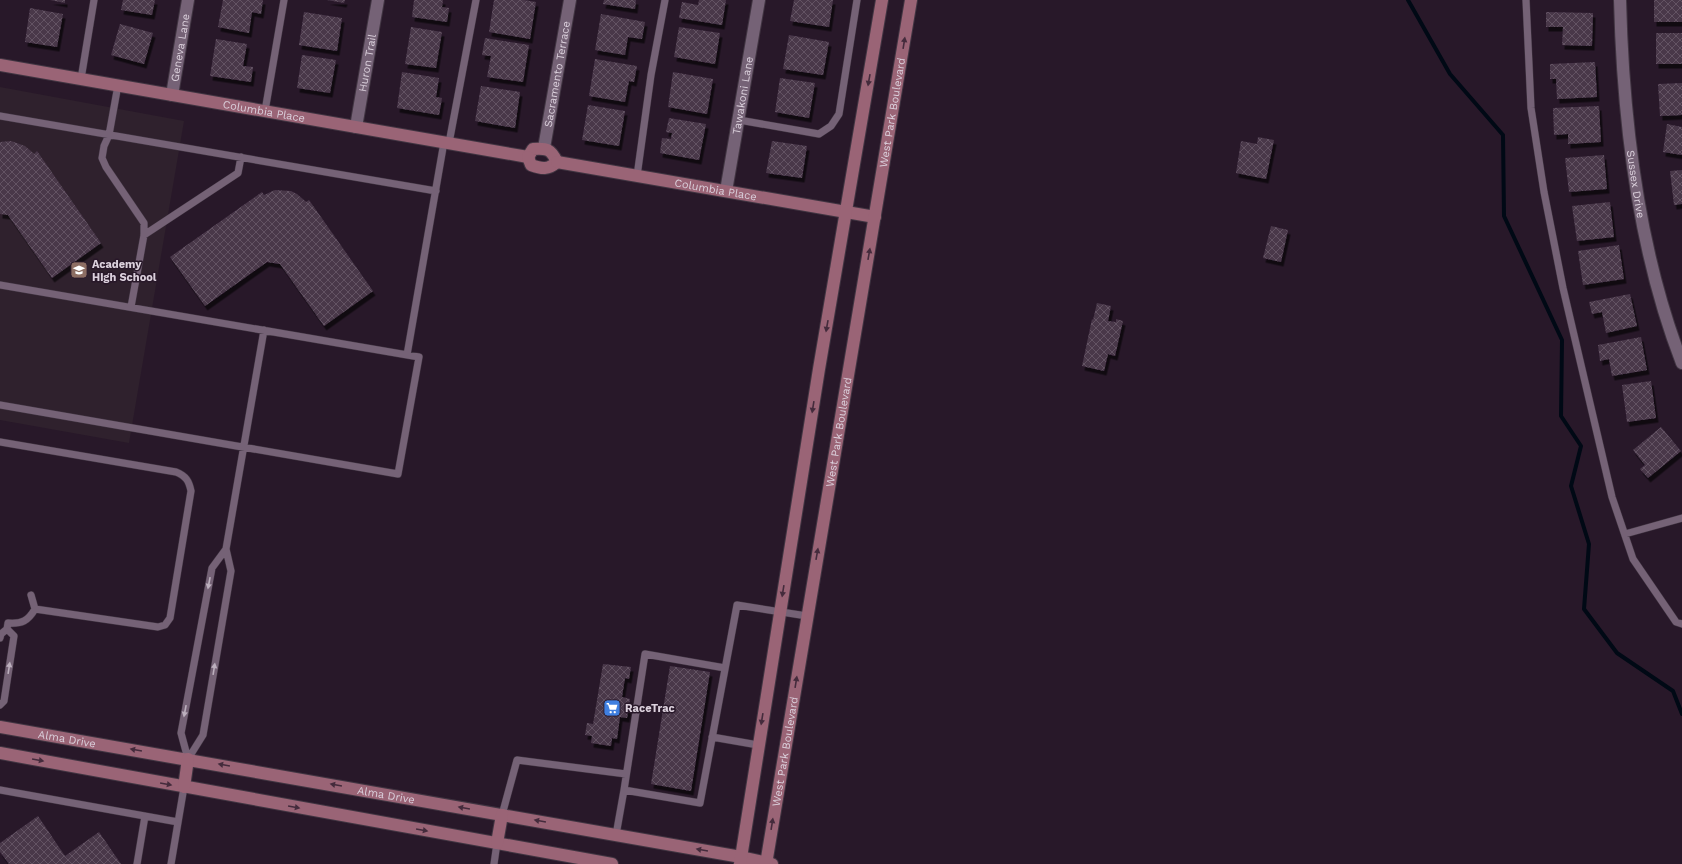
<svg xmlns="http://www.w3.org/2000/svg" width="1682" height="864" viewBox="0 0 1682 864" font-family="'Work Sans',sans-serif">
<defs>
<pattern id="building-cross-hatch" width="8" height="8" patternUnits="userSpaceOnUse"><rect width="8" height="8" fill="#49374a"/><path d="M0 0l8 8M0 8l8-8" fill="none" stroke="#635364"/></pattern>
<filter id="shadow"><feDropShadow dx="2.5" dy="4.5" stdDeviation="0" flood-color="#0009"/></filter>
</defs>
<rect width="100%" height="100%" fill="#281829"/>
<path fill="#2f212d" d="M0,87L184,121L129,443L0,420Z"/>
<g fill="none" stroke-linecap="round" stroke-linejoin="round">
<path stroke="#000915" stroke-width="4" d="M1408,0L1450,74L1503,135L1504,216L1562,340L1561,416L1581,446L1571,486L1589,544L1584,609L1617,653L1673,691L1682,714"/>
</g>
<path fill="url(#building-cross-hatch)" filter="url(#shadow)" d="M50,0H65V3Z
M123,0H155L152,15L121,10Z
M223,0H263L261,14L252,12L249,33L218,27Z
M327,0H345L344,3Z
M414,0H443L442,7L449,8L447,22L412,17Z
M494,0H524L536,2L530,39L489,32Z
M604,0H636L635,9L603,4Z
M699,0H726L722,25L679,18L682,2L698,5Z
M794,0H833L829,27L790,21Z
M1654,0H1682V22H1654Z
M30,8L63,14L57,47L25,42Z
M304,12L342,18L337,51L299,45Z
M1546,12L1593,13L1592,46L1562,45L1563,27H1546Z
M601,14L645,22L642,39L628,37L625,55L595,50Z
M120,24L153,33L144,64L111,55Z
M411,27L442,32L436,68L405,64Z
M679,27L720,33L715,64L674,57Z
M1656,33H1682V64H1656Z
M789,35L829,42L823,75L783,69Z
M485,38L529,45L523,82L487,77L491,56L482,55Z
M216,39L247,44L243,66L253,67L251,82L210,76Z
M302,55L336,60L330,93L297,88Z
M595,59L637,66L634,82L629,81L625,102L589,96Z
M1595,62L1597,97L1557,99L1556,79H1550V64Z
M402,72L439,78L436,97L442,98L439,115L397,108Z
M673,72L713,79L707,114L668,107Z
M780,78L815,83L809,118L775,112Z
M1682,83V115L1660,116L1658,84Z
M481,86L520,92L515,128L475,121Z
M588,105L625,111L619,146L582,140Z
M1599,106L1601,142L1568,144V134L1554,135L1553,108Z
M669,118L706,124L699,160L660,153L662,138L671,139L672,133L666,132Z
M1667,124L1682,127V155L1663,152Z
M1258,137L1274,140L1266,179L1236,173L1241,141L1257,144Z
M11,141L25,146L34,154L37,151L101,243L52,278L8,215L0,214V142Z
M772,141L807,146L802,178L766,173Z
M1604,155L1607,189L1569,192L1565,158Z
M1682,170V204L1674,205L1670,171Z
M275,190L291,191L297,194L306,202L309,200L373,291L324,326L280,264L267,262L205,306L170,257L262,192L264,195Z
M1610,202L1614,237L1577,241L1572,206Z
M1271,226L1288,230L1281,262L1263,258Z
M1619,245L1624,279L1583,285L1578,251Z
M1630,294L1637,326L1606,333L1602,312L1592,314L1589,302Z
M1097,303L1111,306L1108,321L1116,322V319L1123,321L1115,356L1108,354L1104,371L1082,366L1092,319L1093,320Z
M1641,337L1647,370L1612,376L1609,359L1600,361L1598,345Z
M1651,381L1656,418L1627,422L1622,385Z
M1661,427L1681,451L1648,478L1640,469L1645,465L1633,450Z
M603,664L631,667L629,679L625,678L622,697L630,699L627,718L620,717L617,739L612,738L611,746L591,743L592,736L585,735L587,723L593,724Z
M670,666L710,672L691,791L651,784Z
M38,816L65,856L99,832L121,864H9L0,852V843Z"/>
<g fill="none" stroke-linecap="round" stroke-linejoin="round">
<g stroke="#413542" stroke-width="8">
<path id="lane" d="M1526,0L1531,108L1544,192L1563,288L1612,497L1633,559L1676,622L1682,624
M81,79L94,0
M118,85L109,135L104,146L102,158L106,167L144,223V235L131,307
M265,111L284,0
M0,116L436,191
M739,120L819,134L831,126L839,114L857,0
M449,143L476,0
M637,176L651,75L665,0
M144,235L238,173L241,157
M0,285L419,357L398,474L0,405
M407,355L444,142
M0,442L176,472C186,476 189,481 191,491L170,618L165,625L158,627L35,609C28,621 22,624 8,623L7,629
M1625,534L1682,518
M31,595L35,609
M0,638L1,634L7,629L14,636L4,701L0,705
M725,668L645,654L624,790L700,803L737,605L807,616
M712,737L758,745
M188,759L203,735L231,571L226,549L264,330
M188,759L181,733L212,568L226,549
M0,790L178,822
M502,815L517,760L626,774
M616,835L624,790
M137,864L145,816
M171,864L184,787
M494,864L497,843"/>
</g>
<g stroke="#413542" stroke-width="14">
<g id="street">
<path id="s1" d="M1620,0C1623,121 1638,250 1682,363"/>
<path id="s2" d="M172,95L188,0"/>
<path id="s3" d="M356,127L378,0"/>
<path id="s4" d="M544,148L570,0"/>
<path id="s5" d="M726,191L759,0"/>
</g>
</g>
<g stroke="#413542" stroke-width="14">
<g id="secondary">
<path id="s6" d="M0,65L528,157"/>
<path d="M528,157L533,149C547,148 551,149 557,162"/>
<path d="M528,157L531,165C542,169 548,170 557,162"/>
<path id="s7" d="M557,162L875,217"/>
<path id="s8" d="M0,727L741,857L772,864"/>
<path d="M0,753L612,864"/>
<path d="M184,787L188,759"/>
<path d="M497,843L502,815"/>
<path d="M740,864L819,369L882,0"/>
<path id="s9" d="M766,864L911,0"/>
</g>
</g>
<use href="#lane" stroke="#756276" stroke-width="7"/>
<use href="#street" stroke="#756276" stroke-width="12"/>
<use href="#secondary" stroke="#9a6476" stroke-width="12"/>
</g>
<defs><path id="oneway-solid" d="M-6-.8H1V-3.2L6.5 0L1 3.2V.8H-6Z"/></defs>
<g fill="#442b3c">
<use href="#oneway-solid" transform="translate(904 43) rotate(-81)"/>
<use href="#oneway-solid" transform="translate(869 80) rotate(100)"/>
<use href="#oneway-solid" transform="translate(869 254) rotate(-80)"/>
<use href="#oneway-solid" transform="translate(827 326) rotate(100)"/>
<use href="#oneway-solid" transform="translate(813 407) rotate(99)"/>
<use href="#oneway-solid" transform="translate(817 554) rotate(-80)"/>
<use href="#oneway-solid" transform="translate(783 591) rotate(99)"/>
<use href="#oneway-solid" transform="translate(796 682) rotate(-81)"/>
<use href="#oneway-solid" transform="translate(762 719) rotate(99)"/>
<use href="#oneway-solid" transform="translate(136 750) rotate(-170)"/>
<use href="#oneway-solid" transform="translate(38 760) rotate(10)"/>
<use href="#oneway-solid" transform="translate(224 765) rotate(-170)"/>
<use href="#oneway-solid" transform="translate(166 784) rotate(10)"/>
<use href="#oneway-solid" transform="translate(336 785) rotate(-170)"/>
<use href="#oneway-solid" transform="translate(294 807) rotate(10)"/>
<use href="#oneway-solid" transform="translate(464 808) rotate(-170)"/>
<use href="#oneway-solid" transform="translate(540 821) rotate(-170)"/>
<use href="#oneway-solid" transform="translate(772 824) rotate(-81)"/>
<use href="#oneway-solid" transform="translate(422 830) rotate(10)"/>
<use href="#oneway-solid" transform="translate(702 850) rotate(-170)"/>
</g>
<g fill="#bcafbd">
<use href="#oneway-solid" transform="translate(209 583) rotate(101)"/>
<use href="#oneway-solid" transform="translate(9 668) rotate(-81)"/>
<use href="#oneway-solid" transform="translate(214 669) rotate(-81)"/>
<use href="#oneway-solid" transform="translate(185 711) rotate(101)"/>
</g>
<defs>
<g id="school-square" transform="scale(0.9)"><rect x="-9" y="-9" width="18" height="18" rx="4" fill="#8d6e63" stroke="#281829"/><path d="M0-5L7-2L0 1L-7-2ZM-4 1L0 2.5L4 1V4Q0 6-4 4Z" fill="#fff"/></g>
<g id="supermarket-square" transform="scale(0.9)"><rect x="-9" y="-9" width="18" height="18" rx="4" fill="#3f7fe0" stroke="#281829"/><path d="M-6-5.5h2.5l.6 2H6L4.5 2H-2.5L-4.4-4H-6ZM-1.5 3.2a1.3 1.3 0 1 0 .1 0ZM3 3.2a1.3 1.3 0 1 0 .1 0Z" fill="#fff"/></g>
</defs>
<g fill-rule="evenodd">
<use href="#school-square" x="79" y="270"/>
<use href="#supermarket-square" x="612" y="708"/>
</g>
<g text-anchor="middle" stroke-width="3" stroke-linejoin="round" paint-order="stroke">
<g font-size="11" fill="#dbd0dc" stroke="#281829">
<text dy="4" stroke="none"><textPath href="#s2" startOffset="48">Geneva Lane</textPath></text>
<text dy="4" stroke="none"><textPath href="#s3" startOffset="65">Huron Trail</textPath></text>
<text dy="4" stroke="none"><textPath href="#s4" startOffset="75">Sacramento Terrace</textPath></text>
<text dy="4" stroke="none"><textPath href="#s5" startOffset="97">Tawakoni Lane</textPath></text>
<text dy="4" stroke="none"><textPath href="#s6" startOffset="268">Columbia Place</textPath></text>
<text dy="4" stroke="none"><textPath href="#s9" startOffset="762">West Park Boulevard</textPath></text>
<text dy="4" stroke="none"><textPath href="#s1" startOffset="185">Sussex Drive</textPath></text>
<text dy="4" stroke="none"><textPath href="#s7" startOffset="161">Columbia Place</textPath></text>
<text dy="4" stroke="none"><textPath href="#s9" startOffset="438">West Park Boulevard</textPath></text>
<text dy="4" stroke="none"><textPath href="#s8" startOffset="68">Alma Drive</textPath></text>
<text dy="4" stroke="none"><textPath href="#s9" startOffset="114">West Park Boulevard</textPath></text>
<text dy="4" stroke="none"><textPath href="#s8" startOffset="392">Alma Drive</textPath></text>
</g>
<g font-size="11" font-weight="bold" fill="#dbd0dc" stroke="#281829" text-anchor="start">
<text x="92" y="268">Academy<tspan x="92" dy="13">High School</tspan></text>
<text x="625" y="712">RaceTrac</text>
</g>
</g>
</svg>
